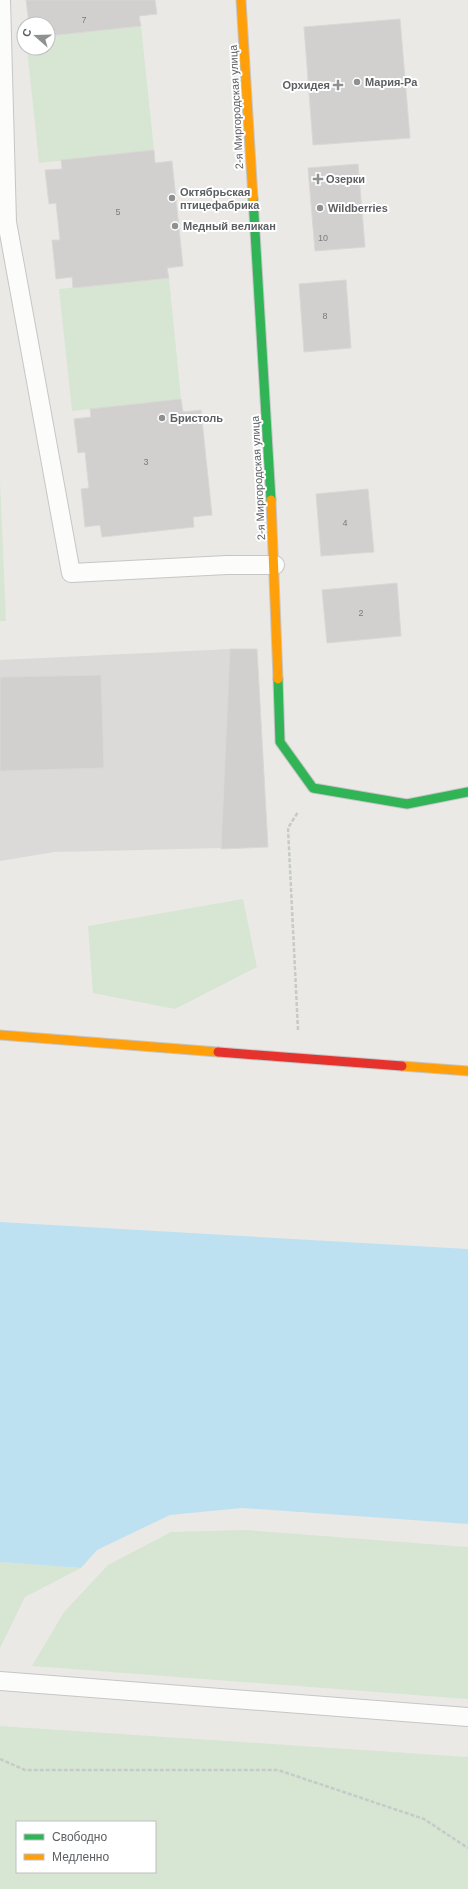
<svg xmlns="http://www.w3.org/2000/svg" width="468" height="1889" viewBox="0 0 468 1889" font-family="Helvetica,sans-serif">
<rect width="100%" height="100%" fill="#ebe9e6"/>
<path fill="#dcdad8" d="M230,649H257L268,847L55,852L0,861V660Z"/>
<path fill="#d7e5d3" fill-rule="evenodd" d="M141,26L154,150L39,163L27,48H48V36Z
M169,278L181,399L72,411L59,289Z
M0,480L6,621H0Z
M243,899L257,967L175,1009L93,993L88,926Z
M245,1530L468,1547V1699L32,1666L64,1612L108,1565L171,1532Z
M0,1562L81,1568L25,1597L0,1648Z
M0,1726L468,1757V1889H0ZM17,1822H155V1872H17Z"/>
<path fill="#bee1f2" d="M0,1222L468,1249V1524L242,1508L170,1515L97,1550L81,1568L0,1562Z"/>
<path fill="#d2d0cf" stroke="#dad8d6" d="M26,0H155L157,14L139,16L141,26L48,36V24H29Z
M400,19L410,138L313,145L304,27Z
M154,150L155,163L172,161L183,266L167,268L169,278L73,288L72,277L56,279L52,240H60L56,203L49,204L45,170L62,169L61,160Z
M358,164L365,247L315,251L308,168Z
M346,280L351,348L304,352L299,284Z
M181,399L183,412L201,410L212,515L193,517L194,527L102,537L100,525L85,527L81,489L89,488L87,471L85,452L78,453L74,419L91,417L90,409Z
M368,489L374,552L321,556L316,494Z
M397,583L401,636L327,643L322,590Z
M230,649H257L268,847L221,849Z
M101,675L104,768L0,771V677Z"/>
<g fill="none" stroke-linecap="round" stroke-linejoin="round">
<g stroke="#c6c6c6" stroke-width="20">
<path id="lane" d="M1,0L7,222L71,573L227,565H275
M0,1681L468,1717"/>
</g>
<g stroke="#c5c6c6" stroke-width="11">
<path id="fast" d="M253,198L271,500
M278,679L280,742L313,788L407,804L468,792"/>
</g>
<g stroke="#c5c6c6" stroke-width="11">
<path id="slow" d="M241,0L253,198
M271,500L278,679
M0,1035L218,1052
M402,1066L468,1071"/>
</g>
<g stroke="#c5c6c6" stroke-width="11">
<path id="jam" d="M218,1052L402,1066"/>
</g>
<path stroke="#c6cac8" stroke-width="2.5" stroke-dasharray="4 2" stroke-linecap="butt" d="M298,1030L288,828L298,812
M0,1759L25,1770H278L424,1819L468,1848"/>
<use href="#lane" stroke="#fcfcfb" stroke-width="18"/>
<use href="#fast" stroke="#30b455" stroke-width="9"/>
<use href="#slow" stroke="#ff9f0a" stroke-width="9"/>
<use href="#jam" stroke="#e5322d" stroke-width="9"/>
</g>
<g fill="#8e9091" stroke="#fff" stroke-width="1.5">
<circle cx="357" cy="82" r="4"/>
<path d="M336 79h4v4h4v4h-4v4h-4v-4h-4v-4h4z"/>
<path d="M316 173h4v4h4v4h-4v4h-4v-4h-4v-4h4z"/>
<circle cx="172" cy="198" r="4"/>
<circle cx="320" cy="208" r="4"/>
<circle cx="175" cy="226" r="4"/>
<circle cx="162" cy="418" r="4"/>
</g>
<g text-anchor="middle" stroke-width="4" stroke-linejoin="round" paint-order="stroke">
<g font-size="9" fill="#7b7d7f">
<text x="84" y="23">7</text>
<text x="118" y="215">5</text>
<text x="323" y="241">10</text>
<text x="325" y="319">8</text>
<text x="146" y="465">3</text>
<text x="345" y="526">4</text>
<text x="361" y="616">2</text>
</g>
<g font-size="11" font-weight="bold" fill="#5c6063" stroke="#fff" text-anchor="start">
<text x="365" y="86">Мария-Ра</text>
<text x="330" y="89" text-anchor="end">Орхидея</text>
<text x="326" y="183">Озерки</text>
<text x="180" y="196">Октябрьская<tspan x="180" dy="13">птицефабрика</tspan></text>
<text x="328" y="212">Wildberries</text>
<text x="183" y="230">Медный великан</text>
<text x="170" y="422">Бристоль</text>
</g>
<g font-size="11" fill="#5c6063" stroke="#fff">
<text transform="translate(236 107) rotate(-93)" y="4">2-я Миргородская улица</text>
<text transform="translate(258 478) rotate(-93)" y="4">2-я Миргородская улица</text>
</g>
</g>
<rect x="16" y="1821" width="140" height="52" fill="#ffffff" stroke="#bebfc1"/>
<rect x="24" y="1834" width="20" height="6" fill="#30b455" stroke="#bebfc1"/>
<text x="52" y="1841" font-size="12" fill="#5c6063">Свободно</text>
<rect x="24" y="1854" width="20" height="6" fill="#ff9f0a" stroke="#bebfc1"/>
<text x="52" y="1861" font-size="12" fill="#5c6063">Медленно</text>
<g transform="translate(36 36) rotate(290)"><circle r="19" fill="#ffffff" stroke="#bebfc1"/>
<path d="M0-3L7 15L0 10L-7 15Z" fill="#8e9091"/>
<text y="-6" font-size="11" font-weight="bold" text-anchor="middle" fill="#5c6063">С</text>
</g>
</svg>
